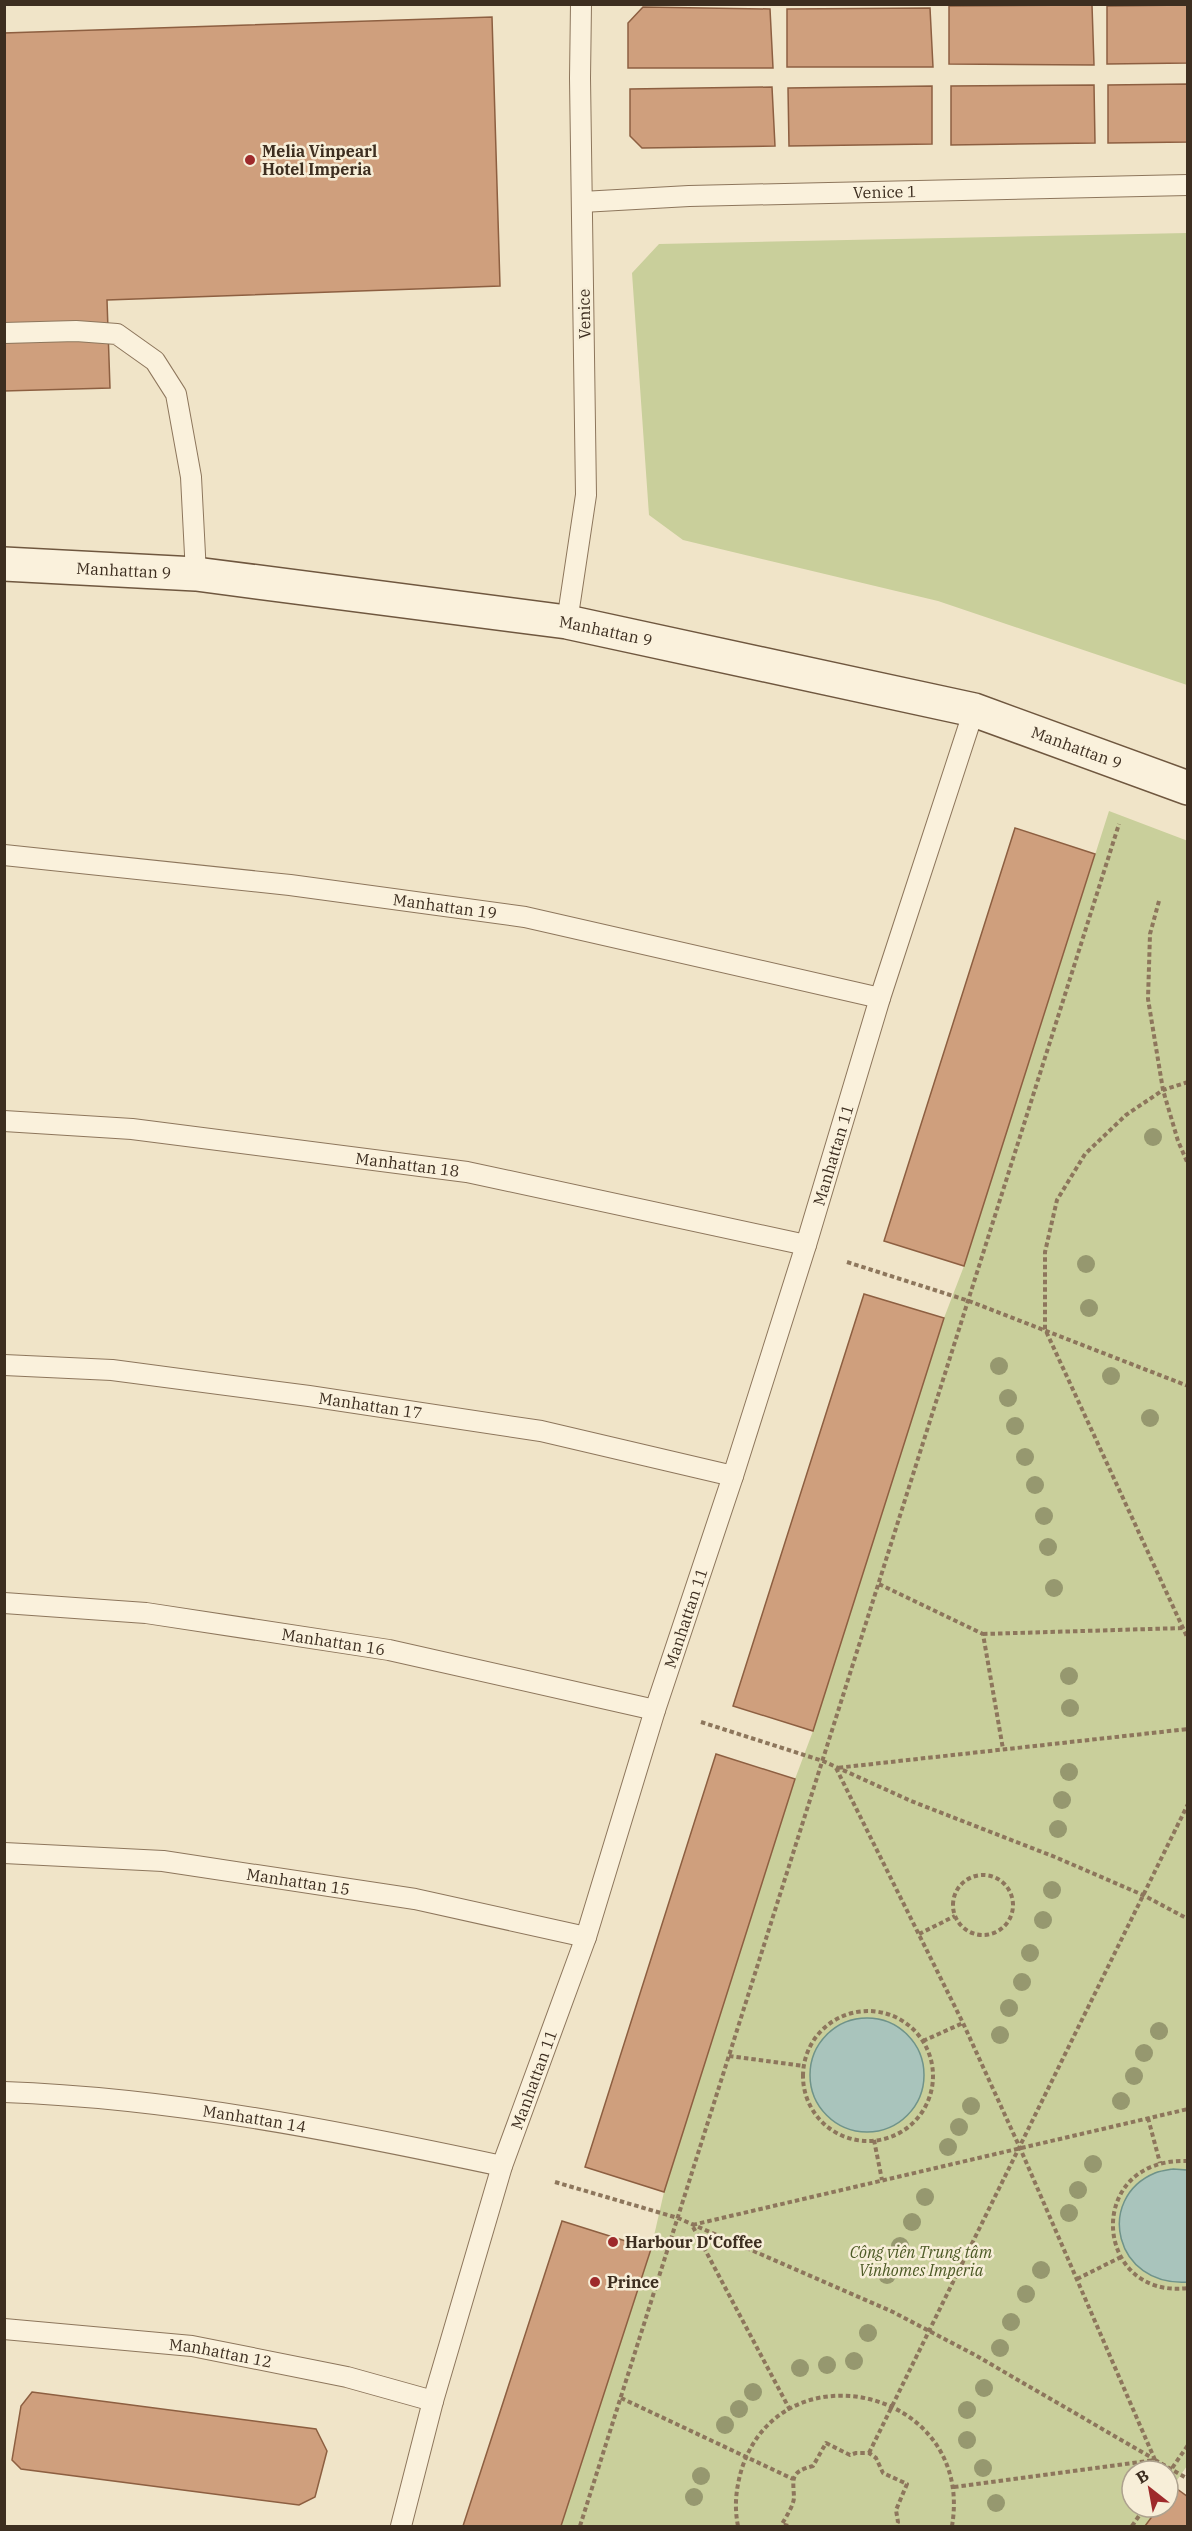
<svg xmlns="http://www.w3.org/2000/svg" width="1192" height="2531" viewBox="0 0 1192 2531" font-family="'IBM Plex Serif',serif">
<rect width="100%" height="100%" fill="#f0e4c8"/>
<path fill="#c9cf9b" d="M1187,233V685L938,601L683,540L649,515L632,273L659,244Z
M1109,811L1188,841L1187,2466L1168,2493V2471H1132V2507H1159L1145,2526H561L651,2249L664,2192L795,1779L813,1731L944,1318L964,1266Z"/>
<path fill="#a9c4bc" stroke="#6f938a" stroke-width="1.5" d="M810 2075a57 57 0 1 1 114 0a57 57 0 1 1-114 0Z
M1173,2169L1187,2170L1188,2282C1114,2287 1095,2198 1155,2173C1160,2171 1167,2170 1173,2169Z"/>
<path fill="#cf9f7d" stroke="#8d5f41" stroke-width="1.5" d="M1092,5L1094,65L949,64V6Z
M1188,5V63L1107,64V6Z
M643,7L770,9L773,68H628V23Z
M930,8L933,67H787V9Z
M492,17L500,286L107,300L110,388L4,391V33Z
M1188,84V142L1108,143V85Z
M1094,85L1095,143L951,145V86Z
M932,86V144L789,146L788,88Z
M772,87L775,146L642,148L630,136V89Z
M1015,828L1095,854L964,1266L884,1241Z
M864,1294L944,1318L813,1731L733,1706Z
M716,1754L795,1779L664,2192L585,2167Z
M562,2221L651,2249L561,2526H463Z
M32,2392L316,2429L327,2451L315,2497L299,2505L21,2469L12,2460L21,2406Z
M1173,2486L1188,2497V2526H1145L1159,2507H1168V2493Z"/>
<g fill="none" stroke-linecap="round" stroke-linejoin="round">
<g stroke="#8d765c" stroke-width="22">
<g id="lane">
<path id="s1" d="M582,202L689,196L1188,185"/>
<path d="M4,333L76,331L117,334L155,361L176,394L191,477L196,574"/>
<path d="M567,622L586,495L580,78L581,4"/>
<path id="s2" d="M4,855L290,885L525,917L880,998"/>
<path id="s3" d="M4,1121L132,1129L467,1172L806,1245"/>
<path id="s4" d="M4,1365L112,1370L309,1396L541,1431L733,1476"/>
<path id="s5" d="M4,1603L146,1613L389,1650L655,1710"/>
<path id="s6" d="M4,1853L163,1861L415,1899L586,1937"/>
<path id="s7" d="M4,2092C173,2098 338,2131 502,2166"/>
<path id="s8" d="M4,2329L192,2346L347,2377L433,2401"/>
<path id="s9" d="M401,2526L433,2401L502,2166L586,1937L655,1710L733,1476L806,1245L880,998L974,710"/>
</g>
</g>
<g stroke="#6f573f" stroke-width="36">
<g id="secondary">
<path id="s10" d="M4,564L196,574L567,622L974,710L1188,788"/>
</g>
</g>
<path stroke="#8d765c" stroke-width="4" stroke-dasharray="4.5 3" stroke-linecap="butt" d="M1159,901L1150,934L1148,999L1163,1090L1178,1141L1188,1164
M1188,1082L1163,1090L1126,1115L1085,1154L1057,1200L1045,1252V1329L1188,1639
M847,1262L969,1301L1188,1386
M879,1584L983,1634L1003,1749
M983,1634L1183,1628
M701,1722L823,1761L911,1801L1055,1857L1143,1895L1188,1919
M953 1905a30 30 0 1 1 60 0a30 30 0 1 1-60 0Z
M919,1934L955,1916
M803 2076a65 65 0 1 1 130 0a65 65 0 1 1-130 0Z
M923,2041L963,2023
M729,2056L804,2066
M1148,2118L1160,2163
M874,2140L882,2180
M1188,2161C1083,2157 1093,2300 1188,2288
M555,2182L678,2218L893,2312L975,2355L1154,2459
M1077,2279L1121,2257
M621,2398L793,2479
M790,2410L692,2225L1188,2109
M869,2453L1188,1804
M1155,2460L1020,2148L963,2023L836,1768L1188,1729
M1168,2474L1188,2445
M954,2487L1155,2460L1188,2479
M580,2526L1119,824
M738,2526C734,2506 736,2488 742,2468C783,2344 975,2390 952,2526
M788,2526L782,2524C786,2517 794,2505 794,2497C793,2478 790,2472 813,2466L826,2443L850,2455L856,2453H869L876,2458L883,2473L907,2484L896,2510L898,2522L896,2526
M1132,2526L1145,2507"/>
<use href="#lane" stroke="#faf1dc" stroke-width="20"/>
<use href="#secondary" stroke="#faf1dc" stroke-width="33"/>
</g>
<g fill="#96986f">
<circle cx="1153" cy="1137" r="9"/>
<circle cx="1086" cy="1264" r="9"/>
<circle cx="1089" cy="1308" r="9"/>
<circle cx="999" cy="1366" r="9"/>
<circle cx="1111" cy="1376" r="9"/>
<circle cx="1008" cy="1398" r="9"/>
<circle cx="1150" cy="1418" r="9"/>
<circle cx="1015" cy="1426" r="9"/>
<circle cx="1025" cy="1457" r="9"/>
<circle cx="1035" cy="1485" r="9"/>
<circle cx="1044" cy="1516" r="9"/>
<circle cx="1048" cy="1547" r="9"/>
<circle cx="1054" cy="1588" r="9"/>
<circle cx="1069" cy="1676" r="9"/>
<circle cx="1070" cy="1708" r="9"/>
<circle cx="1069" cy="1772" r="9"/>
<circle cx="1062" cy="1800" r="9"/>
<circle cx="1058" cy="1829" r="9"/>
<circle cx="1052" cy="1890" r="9"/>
<circle cx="1043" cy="1920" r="9"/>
<circle cx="1030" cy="1953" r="9"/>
<circle cx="1022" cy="1982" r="9"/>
<circle cx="1009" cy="2008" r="9"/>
<circle cx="1159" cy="2031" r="9"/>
<circle cx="1000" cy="2035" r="9"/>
<circle cx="1144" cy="2053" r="9"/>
<circle cx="1134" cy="2076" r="9"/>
<circle cx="1121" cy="2101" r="9"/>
<circle cx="971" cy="2106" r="9"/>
<circle cx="959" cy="2127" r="9"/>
<circle cx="948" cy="2147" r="9"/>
<circle cx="1093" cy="2164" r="9"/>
<circle cx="1078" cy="2190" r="9"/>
<circle cx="925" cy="2197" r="9"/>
<circle cx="1069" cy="2213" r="9"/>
<circle cx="912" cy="2222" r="9"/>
<circle cx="900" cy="2246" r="9"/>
<circle cx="1041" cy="2270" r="9"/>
<circle cx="887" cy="2275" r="9"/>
<circle cx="1026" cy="2294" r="9"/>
<circle cx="1011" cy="2322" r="9"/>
<circle cx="868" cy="2333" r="9"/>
<circle cx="1000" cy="2348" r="9"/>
<circle cx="854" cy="2361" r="9"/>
<circle cx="827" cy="2365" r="9"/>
<circle cx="800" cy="2368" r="9"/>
<circle cx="984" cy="2388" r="9"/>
<circle cx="753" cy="2392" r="9"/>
<circle cx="739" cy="2409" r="9"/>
<circle cx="967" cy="2410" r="9"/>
<circle cx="725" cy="2425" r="9"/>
<circle cx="967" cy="2440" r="9"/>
<circle cx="983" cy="2468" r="9"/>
<circle cx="701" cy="2476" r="9"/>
<circle cx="694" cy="2497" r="9"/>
<circle cx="996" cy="2503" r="9"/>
</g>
<g fill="#9e2a2b" stroke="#f7eed8" stroke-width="2">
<circle cx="250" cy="160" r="6"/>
<circle cx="613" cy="2242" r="6"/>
<circle cx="595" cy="2282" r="6"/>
</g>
<g text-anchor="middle" stroke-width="5" stroke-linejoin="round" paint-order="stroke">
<g font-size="16" font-weight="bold" fill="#3d2e20" stroke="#f7eed8" text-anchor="start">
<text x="262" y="157">Melia Vinpearl<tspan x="262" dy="18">Hotel Imperia</tspan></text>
<text x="625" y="2248">Harbour D‘Coffee</text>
<text x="607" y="2288">Prince</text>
</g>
<g font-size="16" fill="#3d2e20" stroke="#f7eed8">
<text dy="6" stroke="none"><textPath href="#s1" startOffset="303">Venice 1</textPath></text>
<text transform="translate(584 314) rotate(-91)" y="6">Venice</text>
<text dy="6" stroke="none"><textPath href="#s10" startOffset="120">Manhattan 9</textPath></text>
<text dy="6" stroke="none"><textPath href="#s10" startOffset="606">Manhattan 9</textPath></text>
<text dy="6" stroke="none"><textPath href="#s10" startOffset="1092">Manhattan 9</textPath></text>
<text dy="6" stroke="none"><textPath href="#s2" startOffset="444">Manhattan 19</textPath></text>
<text dy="6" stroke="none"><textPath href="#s9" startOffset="1438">Manhattan 11</textPath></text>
<text dy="6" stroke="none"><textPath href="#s3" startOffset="406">Manhattan 18</textPath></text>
<text dy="6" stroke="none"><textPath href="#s4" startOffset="369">Manhattan 17</textPath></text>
<text dy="6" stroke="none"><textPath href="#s9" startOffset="952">Manhattan 11</textPath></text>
<text dy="6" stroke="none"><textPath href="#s5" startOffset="332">Manhattan 16</textPath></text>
<text dy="6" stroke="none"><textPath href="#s6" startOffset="296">Manhattan 15</textPath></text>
<text dy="6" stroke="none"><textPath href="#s9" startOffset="466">Manhattan 11</textPath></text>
<text dy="6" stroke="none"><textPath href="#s7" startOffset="252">Manhattan 14</textPath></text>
<text dy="6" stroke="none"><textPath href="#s8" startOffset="218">Manhattan 12</textPath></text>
</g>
<g font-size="16" font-style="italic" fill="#4d5a26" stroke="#f7eed8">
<text x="921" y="2258">Công viên Trung tâm<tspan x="921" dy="18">Vinhomes Imperia</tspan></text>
</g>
</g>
<rect width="1192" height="2531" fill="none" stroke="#3d2e20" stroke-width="12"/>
<g transform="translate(1150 2489) rotate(329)"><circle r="28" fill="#f7eed8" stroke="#ada18e" stroke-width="1.5"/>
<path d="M0-4.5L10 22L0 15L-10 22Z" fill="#9e2a2b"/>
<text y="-9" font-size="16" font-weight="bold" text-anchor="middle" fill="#3d2e20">B</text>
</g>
</svg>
